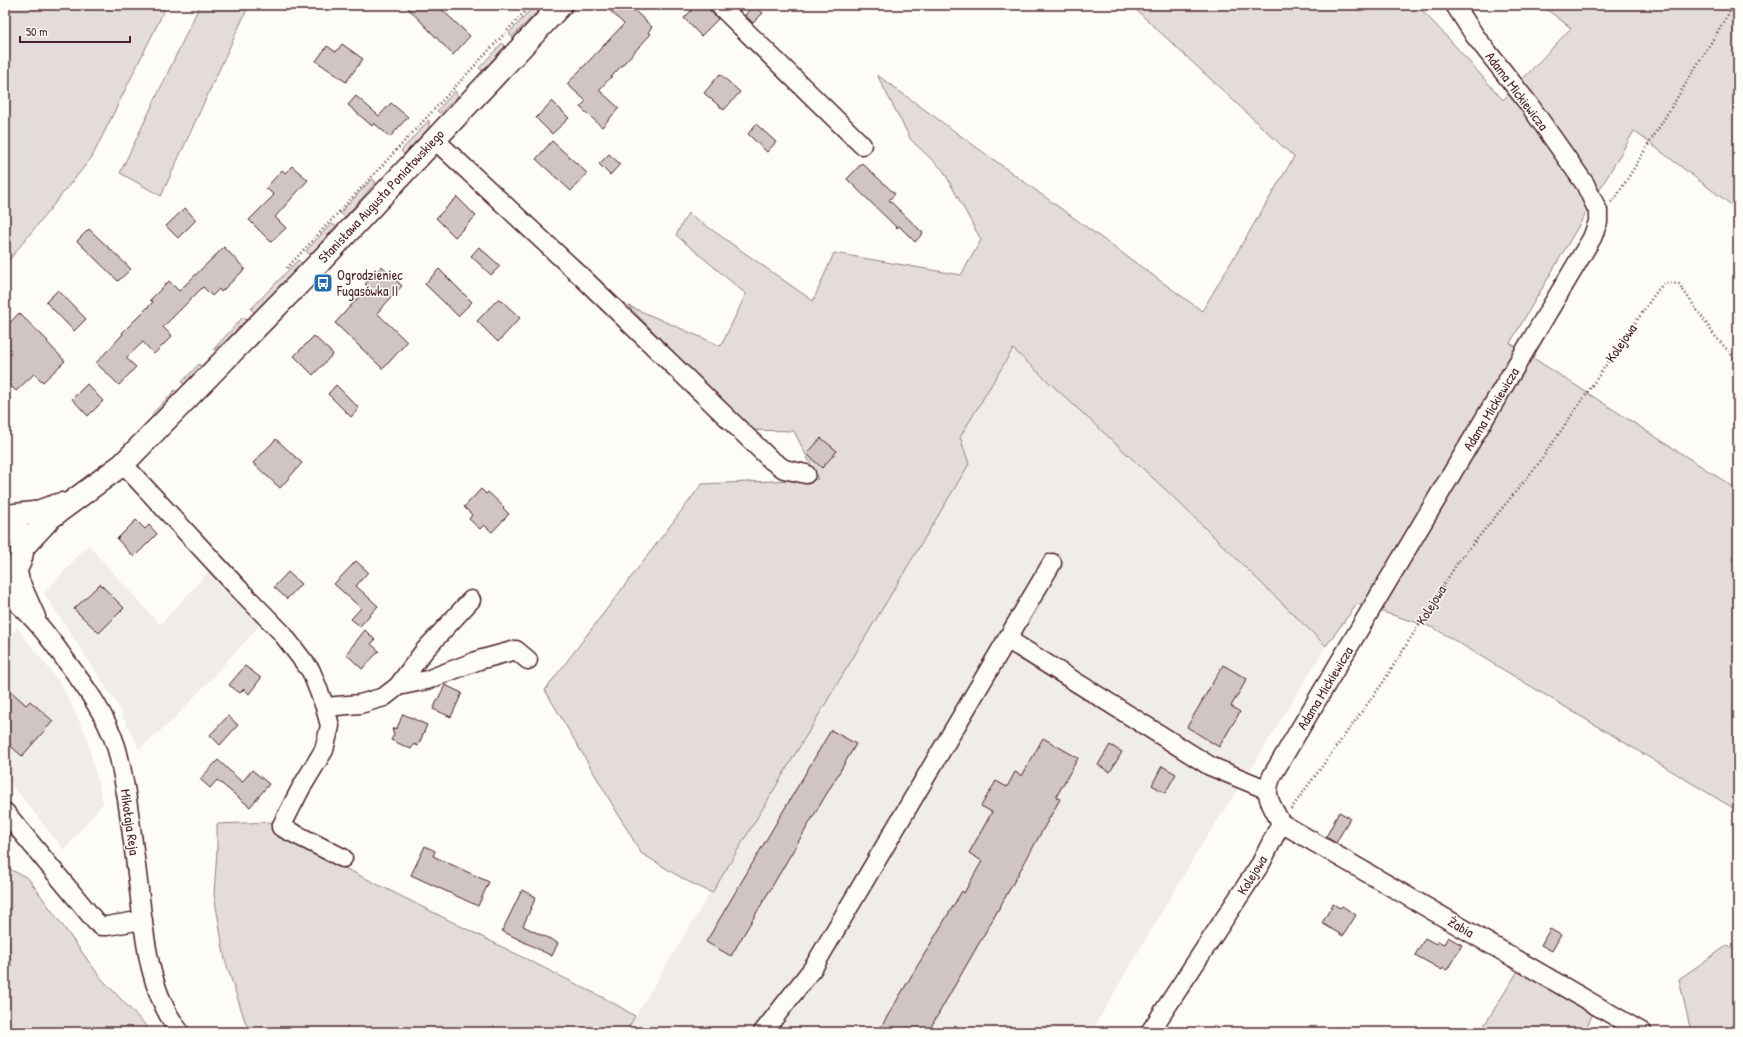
<svg xmlns="http://www.w3.org/2000/svg" width="1743" height="1037" viewBox="0 0 1743 1037" font-family="'Patrick Hand',sans-serif">
<rect width="100%" height="100%" fill="#fdfcf7"/>
<filter id="ink" filterUnits="userSpaceOnUse"><feTurbulence type="fractalNoise" baseFrequency=".025" numOctaves="2"/><feDisplacementMap in="SourceGraphic" scale="8" xChannelSelector="R" yChannelSelector="G"/><feConvolveMatrix kernelMatrix="1 2 1 2 8 2 1 2 1" color-interpolation-filters="sRGB"/></filter>
<g filter="url(#ink)">
<path fill="#f0ece8" d="M1013,349L1166,490L1326,646L1244,780L1202,844L1091,1032H626L969,464L960,437Z
M88,545L160,625L211,569L261,624L173,720L139,749L117,704L44,593Z
M17,628L61,684L86,735L103,803L64,850L5,776V640Z"/>
<path fill="#e3dcda" stroke="#967e82" d="M5,5H167L92,157L5,265Z
M200,5H249L161,196L120,173Z
M535,5H541L542,7L512,37L509,33Z
M1131,5H1417L1449,39L1503,100L1571,28L1541,5H1738V210L1634,131L1510,343L1738,490V811L1434,628L1357,604L1326,646L1166,490L1013,349L960,437L969,464L712,893L685,880L641,853L545,690L702,484L818,479L794,431L747,430L629,306L721,346L746,294L676,235L688,213L813,301L834,253L961,275L981,240L943,170L911,140L877,75L1202,311L1294,157Z
M502,43L505,46L483,71L479,68Z
M455,91L458,96L440,113L437,111Z
M429,120V128L404,154L401,151Z
M372,179L376,182L345,217L340,213Z
M331,224L336,226L310,255L306,251Z
M298,260L303,264L256,314L251,309Z
M243,317L248,322L226,342L213,350Z
M199,364L204,370L186,385L182,382Z
M175,390L179,394L156,417L152,414Z
M275,822V833L610,1001L635,1016L626,1032H252L246,1024L225,960L214,894L217,851V824Z
M5,867L28,878L100,977L152,1032H12L5,1020L11,963L5,909Z
M1728,945L1738,952V1032H1691L1679,979Z
M1518,971L1595,1010L1584,1032H1480Z"/>
<path fill="#d0c5c4" stroke="#4a1f2b" d="M405,5H437L470,36L453,55Z
M604,5H629L652,27L648,32L651,34L599,90L619,108L602,127L580,107L586,101L567,84L624,24Z
M697,5H705L718,19L701,36L684,18Z
M754,5L763,13L753,23L745,15Z
M342,44L363,59L346,82L316,61L327,46L336,52Z
M720,74L740,92L724,110L704,93Z
M356,96L379,116L391,103L408,117L390,137L374,123L372,126L348,105Z
M552,101L569,118L552,134L536,118Z
M756,124L776,142L767,152L748,134Z
M552,141L587,173L571,191L536,159Z
M609,154L620,164L610,175L599,164Z
M862,163L895,194L889,200L923,233L915,242L899,226L897,228L847,179Z
M292,166L308,180L275,217L286,228L271,242L249,220L274,195L266,188L282,170L285,173Z
M457,197L476,216L455,237L436,218Z
M185,208L196,220L178,238L166,226Z
M89,229L131,269L118,281L77,241Z
M224,247L245,269L221,292L219,289L212,296L203,287L163,327L172,336L154,354L143,342L126,358L136,367L119,385L96,363L123,334L122,333L153,302L150,300L169,281L179,291Z
M479,247L500,266L491,275L471,256Z
M382,266L402,286L377,313L407,342L383,369L335,323L368,287L365,284Z
M439,269L472,302L458,316L425,284Z
M58,290L86,319L74,331L46,302Z
M499,298L520,318L498,342L477,321Z
M19,313L48,341L47,342L65,361L43,382L34,374L16,391L5,380V328Z
M314,336L333,354L313,375L294,356Z
M87,384L103,401L88,416L72,399Z
M336,385L359,408L351,417L328,394Z
M821,438L837,451L822,468L807,454Z
M276,439L302,463L280,488L253,463Z
M481,489L486,494L488,492L504,507L503,508L509,514L492,532L484,525L480,529L469,519L472,515L464,507Z
M136,520L145,529L149,525L157,534L134,557L117,539Z
M356,561L368,572L356,586L378,606L360,626L351,619L361,608L334,584Z
M288,572L301,584L287,599L274,587Z
M100,584L124,608L99,633L74,609Z
M365,630L375,640L371,644L379,651L362,669L346,654Z
M1223,665L1247,679L1231,706L1240,712L1219,747L1187,727Z
M245,666L261,678L249,694L244,689L240,693L229,685Z
M445,685L462,693L451,717L433,709Z
M5,686L26,705L30,701L53,721L22,756L5,741Z
M403,714L427,725L418,746L414,744L411,749L391,740L394,735L392,729L397,728Z
M228,716L238,725L220,745L210,735Z
M831,730L856,744L731,956L706,942Z
M1043,738L1078,758L1056,797L1060,799L997,912L928,1032H878L962,891L964,893L982,861L969,853L992,812L981,806L996,781L1007,787L1015,772L1022,776Z
M1110,745L1122,752L1110,772L1098,765Z
M218,760L242,782L252,770L269,784L250,807L217,780L210,788L200,779Z
M1162,766L1176,774L1165,793L1152,785Z
M1339,812L1350,818L1336,843L1326,837Z
M425,846L435,851L433,856L489,882L478,906L411,875Z
M522,890L536,897L523,926L558,943L552,956L502,931Z
M1333,904L1340,908L1342,906L1356,915L1343,936L1322,923Z
M1550,929L1561,935L1552,951L1541,945Z
M1448,937L1462,945L1447,970L1443,968L1442,970L1415,955L1425,938L1436,944L1438,941L1444,944Z"/>
<g fill="none" stroke-linecap="round" stroke-linejoin="round">
<g stroke="#4a1f2b" stroke-width="21">
<path id="minor" d="M719,5L862,145
M434,139L584,279L771,460L784,469L806,474
M123,464L240,590L281,632L311,671L325,707L330,726L324,750L301,788L281,827L343,858
M17,567L20,581L36,617
M5,593C29,611 47,634 64,658C84,685 105,713 116,746C121,763 124,781 127,799C132,832 136,865 140,898C145,943 151,996 180,1032
M1007,639L1210,766L1268,790
M398,686L427,680L479,660L516,650L528,660
M325,707L360,704L384,697L398,686L424,651L471,600
M5,812L96,922L101,926H107L143,920
M1281,823C1271,804 1262,795 1273,774L1592,238L1598,222V211L1585,184L1528,103L1475,36L1455,5
M1281,823L1642,1032
M763,1032L813,968L1052,563
M1150,1032L1261,863L1281,823"/>
</g>
<g stroke="#4a1f2b" stroke-width="25">
<path id="major" d="M5,515C28,535 28,561 5,581
M6,516L34,513L61,504
M23,547L50,518L123,464L317,265L561,5"/>
</g>
<path stroke="#4a1f2b" stroke-width="2.5" stroke-dasharray="1 3" stroke-linecap="butt" d="M1611,202L1615,199L1734,5
M287,268L531,5
M1291,809L1382,684L1458,562L1536,467L1657,291L1664,283L1679,284L1715,336L1738,362"/>
<use href="#minor" stroke="#fdfcf7" stroke-width="18"/>
<use href="#major" stroke="#fdfcf7" stroke-width="22"/>
</g>
</g>
<defs>
<g id="bus-square" transform="scale(1)"><rect x="-9" y="-9" width="18" height="18" rx="4" fill="#1f6fb2" stroke="#fdfcf7"/><path d="M-5-6H5V4H4V6H2V4H-2V6H-4V4H-5ZM-3.5-4V0h7V-4ZM-3.5 1.2v1.5H-2V1.2ZM2 1.2v1.5H3.5V1.2Z" fill="#fff"/></g>
</defs>
<g fill-rule="evenodd">
<use href="#bus-square" x="323" y="283"/>
</g>
<g text-anchor="middle" stroke-width="3" stroke-linejoin="round" paint-order="stroke">
<g font-size="14" fill="#4a1f2b" stroke="#fdfcf7">
<text transform="translate(1517 91) rotate(53)" y="5">Adama Mickiewicza</text>
<text transform="translate(381 196) rotate(-47)" y="5">Stanisława Augusta Poniatowskiego</text>
<text transform="translate(1621 343) rotate(-55)" y="5">Kolejowa</text>
<text transform="translate(1491 409) rotate(-59)" y="5">Adama Mickiewicza</text>
<text transform="translate(1431 605) rotate(-58)" y="5">Kolejowa</text>
<text transform="translate(1325 688) rotate(-59)" y="5">Adama Mickiewicza</text>
<text transform="translate(130 822) rotate(82)" y="5">Mikołaja Reja</text>
<text transform="translate(1252 875) rotate(-58)" y="5">Kolejowa</text>
<text transform="translate(1461 927) rotate(30)" y="5">Żabia</text>
</g>
<g font-size="14" fill="#4a1f2b" stroke="#fdfcf7" text-anchor="start">
<text x="337" y="280">Ogrodzieniec<tspan x="337" dy="16">Fugasówka II</tspan></text>
</g>
</g>
<rect width="1743" height="1037" fill="none" stroke="#fdfcf7" stroke-width="20"/>
<rect x="10" y="10" width="1723" height="1017" fill="none" stroke="#4a1f2b" stroke-width="1.5" filter="url(#ink)"/>
<path d="M20 36v6h110v-6" fill="none" stroke="#4a1f2b" stroke-width="2"/>
<text x="26" y="36" font-size="12" fill="#4a1f2b" stroke="#fdfcf7" stroke-width="3" paint-order="stroke">50 m</text>
</svg>
